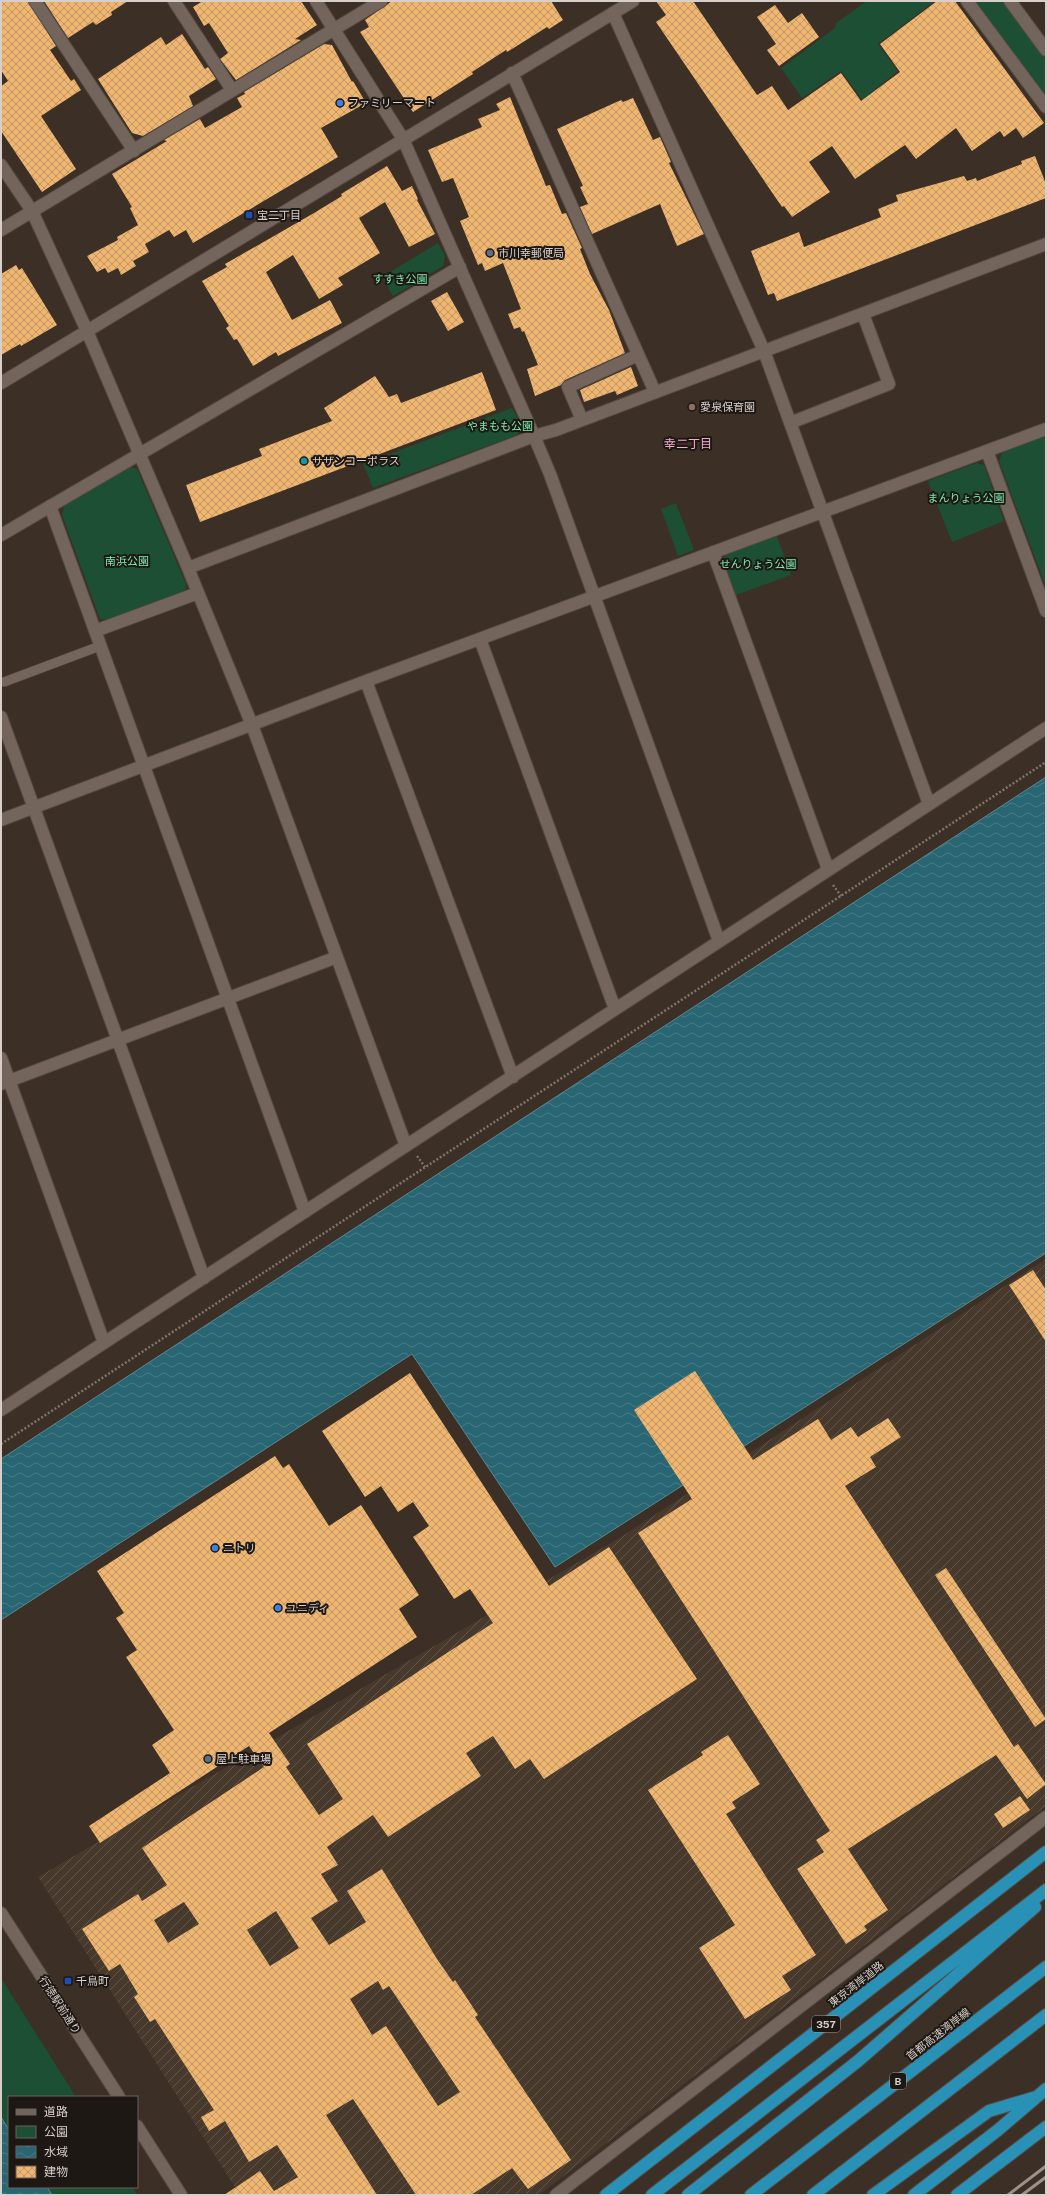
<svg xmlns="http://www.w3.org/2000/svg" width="1047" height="2196" viewBox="0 0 1047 2196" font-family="'Public Sans','Noto Sans JP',sans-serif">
<defs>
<pattern id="industrial-furrows" width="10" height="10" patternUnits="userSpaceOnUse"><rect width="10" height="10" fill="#47392c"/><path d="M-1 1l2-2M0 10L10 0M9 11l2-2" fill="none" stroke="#615549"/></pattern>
<pattern id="water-waves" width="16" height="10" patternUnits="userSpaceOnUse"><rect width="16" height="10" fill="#296673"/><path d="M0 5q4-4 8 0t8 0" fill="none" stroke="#477b86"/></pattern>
<pattern id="building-cross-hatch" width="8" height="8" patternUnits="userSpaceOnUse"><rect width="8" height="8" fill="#efb671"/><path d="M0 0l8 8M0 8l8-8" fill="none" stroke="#c49864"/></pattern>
</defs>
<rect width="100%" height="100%" fill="#3c2f26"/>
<path fill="url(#industrial-furrows)" d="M1046,1259V1806L539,2195H240L38,1877L621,1537Z"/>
<path fill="#1c4f34" d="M867,1H935L878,44L898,71L869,94L873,100L866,105L841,71L802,98L781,68L835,28L836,23Z
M975,1H1002L1046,60V97Z
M438,243L445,256L443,266L393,296L384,281L385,275Z
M512,408L521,425L517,435L373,488L363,464Z
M1046,435V587L999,461L1003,451Z
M976,463L984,465L1004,521L952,542L928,481Z
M130,467L137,469L186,584L185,592L108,620L100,619L62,515L64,506Z
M676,503L694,550L678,556L661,509Z
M776,534L791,575L736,595L723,560L727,552Z
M1,1978L76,2097H9V2187H132L137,2195H1Z"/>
<path fill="url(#water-waves)" stroke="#5e868d" d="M1046,777V1253L555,1567L412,1354L1,1620V1459Z
M1,2117L9,2130V2187H47L52,2195H1Z"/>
<path fill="url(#building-cross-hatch)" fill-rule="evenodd" d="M1,1H28L56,46L50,50L71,81L74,79L81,90L41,116L76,169L42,192L1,131V86L8,81L1,70Z
M44,1H128L111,12L112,15L96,25L93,22L68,38Z
M203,1H301L317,25L295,39L301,40L236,80L220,59L228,53L209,23L204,26L193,7Z
M392,1H551L563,20L549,29L547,27L507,52L506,50L472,72L473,74L413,112L360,32L369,27L365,20Z
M656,1H693L757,95L772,86L788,110L841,73L861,101L900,72L880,44L937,1H955L1044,123L1023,138L1016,128L1004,137L1000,131L972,151L956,128L916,159L905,145L855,179L832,146L809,162L830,192L792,217L784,206L782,207L656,22L666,15Z
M775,5L788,23L802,13L819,37L779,66L767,50L776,44L757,17Z
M182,34L205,69L208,67L216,79L189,96L193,106L143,136L132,133L98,79L161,37L166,45Z
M324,44L332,45L352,82L353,81L366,103L321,128L338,157L193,243L186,230L174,237L169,230L145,244L149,252L133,261L136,266L121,275L118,268L108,273L105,268L97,272L87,256L118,240L117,237L138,225L130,208L132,207L112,174L167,141L164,140L200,119L205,128L242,107L237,98L245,94L244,92Z
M510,97L546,186L550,185L562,214L566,213L582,248L580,249L590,274L609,310L625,353L565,380L561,385L535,396L527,369L538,365L524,331L522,332L520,327L514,329L508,314L521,309L503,263L485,271L482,263L478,265L460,221L469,217L453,178L442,182L428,150L482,127L478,119L500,110L496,104Z
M633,98L653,140L660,137L671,162L669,163L704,234L677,246L660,204L592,234L580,207L588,204L580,187L583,186L557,129L621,100L623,102Z
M1035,156L1046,184V198L777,301L774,293L768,295L751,251L799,232L804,247L881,217L878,209L898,201L896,195L964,176L967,181L976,178L977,181L1022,164L1021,161Z
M387,166L402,191L412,186L418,199L417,200L435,234L409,247L385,202L359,218L380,253L338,278L343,285L319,299L293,255L266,272L292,320L330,300L342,323L278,356L276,352L253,366L237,339L234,340L226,328L229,326L202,281L227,267L225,264L314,213L342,196L341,194Z
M16,265L19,270L22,268L57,325L21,346L20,344L1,355V274Z
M447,292L464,322L448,331L431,301Z
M631,367L638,386L617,395L615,391L584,402L580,390Z
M482,372L496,410L200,522L186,485L262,456L259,449L332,421L324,408L375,376L389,397L397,394L401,403Z
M1033,1270L1046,1290V1342L1009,1285Z
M695,1371L753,1460L818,1419L831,1440L851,1427L858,1437L888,1418L901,1437L870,1457L876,1467L845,1486L1014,1747L1018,1744L1046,1784L1027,1799L996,1755L848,1849L888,1910L864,1926L867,1930L846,1944L797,1869L824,1852L816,1840L830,1831L638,1533L692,1499L634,1410Z
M410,1373L549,1586L609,1547L697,1679L544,1779L530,1759L515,1769L493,1736L466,1753L481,1776L388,1837L373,1815L327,1847L338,1865L321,1874L338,1901L311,1918L329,1945L366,1922L347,1891L382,1869L437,1959L453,1982L455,1980L478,2015L475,2017L571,2160L528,2189L512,2168L471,2195H416L353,2099L326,2115L377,2195H224L260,2171L274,2191L298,2177L277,2145L249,2162L225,2121L209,2131L201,2117L214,2110L155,2019L150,2022L134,1997L138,1994L120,1964L109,1971L82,1929L138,1894L142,1901L167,1885L142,1848L264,1767L249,1746L100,1843L89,1826L170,1773L152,1745L174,1730L126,1657L137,1650L116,1618L124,1613L97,1571L275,1456L283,1468L289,1464L329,1526L361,1505L419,1595L399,1609L417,1637L269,1733L290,1764L286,1767L319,1815L343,1799L307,1744L493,1623L470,1589L454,1599L422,1550L413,1537L429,1526L413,1502L398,1512L381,1486L365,1497L322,1431ZM184,1902L199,1924L168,1943L154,1920ZM276,1911L299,1948L270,1966L247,1930ZM378,1981L383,1990L389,1986L460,2092L438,2106L386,2026L372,2035L350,1999Z
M946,1568L1046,1719L1035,1727L935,1575Z
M728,1735L760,1784L732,1802L736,1808L726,1814L816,1955L782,1976L791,1990L745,2019L699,1948L735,1925L648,1790L703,1755L701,1752Z
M1020,1796L1030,1810L1003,1828L994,1814Z"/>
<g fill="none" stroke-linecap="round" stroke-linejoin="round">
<g stroke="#554b43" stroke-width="10">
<path id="lane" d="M4,682L100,646"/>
</g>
<g stroke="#554b43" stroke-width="14">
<path id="street" d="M35,1L134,151
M174,1L232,90
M967,1L1046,107
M1010,1L1046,50
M613,13L764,351L929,804
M512,73L655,392
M1,165L32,211L87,331L188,568L252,725L406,1146
M1,230L381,1
M582,420L568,387L638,355
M790,423L889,384L863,314
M987,451L1046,611
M50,506L305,1212
M1,535L460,267
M713,552L828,869
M188,568L534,436L556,430L1046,244
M95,631L198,593
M480,639L615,1009
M366,681L513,1077
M1,717L204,1278
M1,820L366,681L1046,429
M1,1058L104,1343
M1,1084L337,957
M1,1410L1046,728"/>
</g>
<g stroke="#554b43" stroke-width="14">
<path id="secondary" d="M316,1L403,139L534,436L550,474L719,941
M1,383L633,1
M1,1913L119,2097
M137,2126L181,2195
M556,2195L1046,1817"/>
</g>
<g stroke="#554b43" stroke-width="14">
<path id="highway" d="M606,2195L1046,1852
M652,2195L1046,1890
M688,2195L858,2061L1035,1907
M751,2195L1046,1967
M813,2195L1046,2015
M873,2195L989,2111L1036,2097
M914,2195L998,2130L1046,2089
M957,2195L1046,2127"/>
</g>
<path stroke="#7f746d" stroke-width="2.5" stroke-dasharray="2 2" stroke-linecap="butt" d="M833,885L841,896
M417,1156L425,1167
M1,1444L1046,762"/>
<use href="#lane" stroke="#74655c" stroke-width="9"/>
<use href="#street" stroke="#74655c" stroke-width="12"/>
<use href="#secondary" stroke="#74655c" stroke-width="12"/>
<use href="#highway" stroke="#2990b6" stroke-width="12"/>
<path stroke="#9c918b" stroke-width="3" d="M1008,2195L1046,2166
M1022,2195L1046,2177"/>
</g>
<g fill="#3f7fe0" stroke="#1e1814" stroke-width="1.5">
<circle cx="340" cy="103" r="4"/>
<circle cx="215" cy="1548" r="4"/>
<circle cx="278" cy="1608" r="4"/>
</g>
<g fill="#1a4fb4" stroke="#1e1814" stroke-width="1.5">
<rect x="245" y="211" width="8" height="8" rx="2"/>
<rect x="64" y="1977" width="8" height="8" rx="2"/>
</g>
<g fill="#5c6f8a" stroke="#1e1814" stroke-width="1.5">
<circle cx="490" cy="253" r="4"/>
<circle cx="208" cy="1759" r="4"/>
</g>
<circle fill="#8d6e63" stroke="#1e1814" stroke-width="1.5" cx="692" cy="407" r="4"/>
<circle fill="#0f9aa8" stroke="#1e1814" stroke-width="1.5" cx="304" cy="461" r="4"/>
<g text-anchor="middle" stroke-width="4" stroke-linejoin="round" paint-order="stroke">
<g fill="#1e1814" stroke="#a09893" stroke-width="1">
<rect x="812" y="2016" width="28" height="16" rx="3"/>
<rect x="890" y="2073" width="16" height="16" rx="3"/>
</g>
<g font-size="10" font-weight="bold" fill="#d8cfca">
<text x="826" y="2028">357</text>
<text x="898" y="2085">B</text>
</g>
<g font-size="11" fill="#d8cfca" stroke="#1e1814" text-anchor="start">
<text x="348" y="107">ファミリーマート</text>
<text x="257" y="219">宝二丁目</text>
<text x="498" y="257">市川幸郵便局</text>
<text x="700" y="411">愛泉保育園</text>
<text x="312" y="465">サザンコーポラス</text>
<text x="223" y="1552">ニトリ</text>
<text x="286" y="1612">ユニディ</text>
<text x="216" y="1763">屋上駐車場</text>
<text x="76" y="1985">千鳥町</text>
</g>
<g font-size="11" fill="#7defaf" stroke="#1e1814">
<text x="400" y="283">すすき公園</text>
<text x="500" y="430">やまもも公園</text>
<text x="966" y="502">まんりょう公園</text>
<text x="127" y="565">南浜公園</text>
<text x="758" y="568">せんりょう公園</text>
</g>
<g font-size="11" fill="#d8cfca" stroke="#1e1814">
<text transform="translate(856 1984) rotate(-38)" y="4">東京湾岸道路</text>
<text transform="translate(60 2005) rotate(57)" y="4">行徳駅前通り</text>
<text transform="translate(938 2034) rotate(-38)" y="4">首都高速湾岸線</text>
</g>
<g font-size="12" fill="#f6aad0" stroke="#1e1814">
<text x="688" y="448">幸二丁目</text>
</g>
</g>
<rect width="1047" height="2196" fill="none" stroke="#d8cfca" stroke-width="4"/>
<rect x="8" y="2096" width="130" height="92" fill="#1e1814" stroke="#68615d"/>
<rect x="16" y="2109" width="20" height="6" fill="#74655c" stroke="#68615d"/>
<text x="44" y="2116" font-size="12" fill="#d8cfca">道路</text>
<rect x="16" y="2126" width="20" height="12" fill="#1c4f34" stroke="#68615d"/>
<text x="44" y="2136" font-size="12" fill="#d8cfca">公園</text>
<rect x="16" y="2146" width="20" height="12" fill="url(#water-waves)" stroke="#68615d"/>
<text x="44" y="2156" font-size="12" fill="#d8cfca">水域</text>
<rect x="16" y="2166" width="20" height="12" fill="url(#building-cross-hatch)" stroke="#68615d"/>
<text x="44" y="2176" font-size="12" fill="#d8cfca">建物</text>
</svg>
